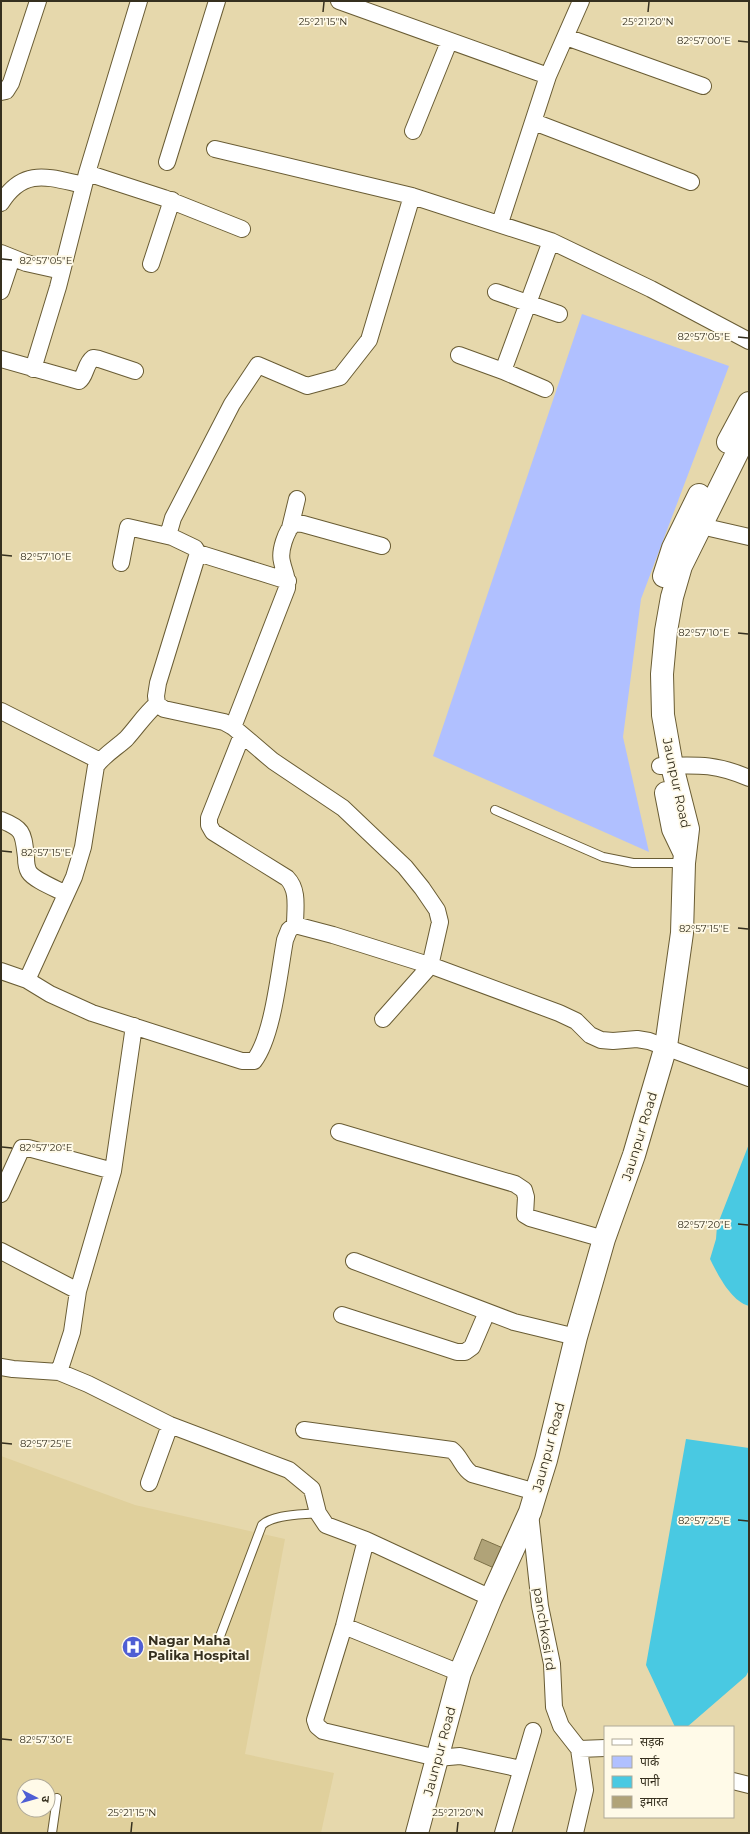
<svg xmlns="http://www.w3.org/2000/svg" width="750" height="1834" viewBox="0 0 750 1834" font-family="Montserrat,'Noto Sans Devanagari',sans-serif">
<rect width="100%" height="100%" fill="#e6d8ac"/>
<path fill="#e0d09c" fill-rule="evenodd" d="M1,1456L135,1505L285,1539L245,1754L334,1773L321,1833H1ZM24,1786H48V1810H24Z"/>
<path fill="#b0c0ff" d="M582,314L729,366L641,599L623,737L649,852L433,756Z"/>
<path fill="#49c9e2" d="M749,1144V1306C731,1301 718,1275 710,1259L716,1239L717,1226Z
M686,1439L749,1448V1670L746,1676L687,1727H675L646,1665Z"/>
<path fill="#b0a378" stroke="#7c7047" d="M482,1539L503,1548L494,1568L474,1559Z"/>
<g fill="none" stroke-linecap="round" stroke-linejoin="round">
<g stroke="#695c34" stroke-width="10">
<path id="lane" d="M495,810L603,857L633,863H684
M219,1639L262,1525C274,1514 302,1515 318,1513
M52,1833L57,1798"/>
</g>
<g stroke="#695c34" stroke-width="18">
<path id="street" d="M339,1L548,76
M566,37L703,86
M1,92L6,91L11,83L38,1
M534,122L691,182
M413,131L449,42
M215,149L412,196L551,241L651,289L749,341
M167,162L217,1
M87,173L164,198L242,229
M1,203C24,166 50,178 84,185
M500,223L548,76L581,1
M1,253L26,263L62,271
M151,264L172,200
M1,291L12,258
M496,292L559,314
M459,355L503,371L545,389
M1,359L79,381C86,376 85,364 93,358L99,359L135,371
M33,369L58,287L87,173L139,1
M503,371L551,241
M701,526L749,537
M290,528L297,499
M198,553L288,581
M121,563L128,527L172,537
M1,711L100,761
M233,727L287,588C288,577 284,572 282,562C279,551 286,531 294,523L303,524L382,546
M242,735L209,818V825L213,832L287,878C299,890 295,909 295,925
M660,766C697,765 714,763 749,778
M1,820C24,829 23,833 26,857C26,862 26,867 29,872C34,880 57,889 66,894
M1,971L27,980L50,994L92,1013L242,1061H254C273,1036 279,973 285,940L289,930L295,925L333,935L435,967L559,1013L576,1021L590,1035L601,1040L613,1041L637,1039L649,1041L749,1078
M27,980L74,877L83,847L96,766C104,755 116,748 126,739C137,727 145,714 157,704
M383,1019L430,966L440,922L437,910L422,888L405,867L343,808L273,761L233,727L224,722L164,709L157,704L156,696L158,683L198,553L195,548L172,537L169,532L173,518L232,404L258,365L307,386L340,377L369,340L412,196
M339,1132L515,1184L524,1190L526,1197L525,1215L530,1218L604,1239
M1,1194L22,1148H28L113,1171L134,1026
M1,1251L78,1291
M354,1261L514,1322L576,1337
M342,1315L457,1352H465L472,1347L487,1312
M1,1367L13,1369L59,1372L88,1384L170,1425L289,1470L312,1489L318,1513L326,1525L366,1540L491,1598
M59,1372L72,1332L78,1291L113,1171
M304,1430L452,1450C461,1457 462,1468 472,1474L536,1492
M149,1483L170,1425
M530,1513L540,1606L552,1664L554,1707L561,1726L579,1749L585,1790L575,1833
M366,1540L344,1626L315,1720L317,1726L323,1731L437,1758L460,1756L521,1769
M344,1626L460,1673
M579,1749L605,1748
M733,1781L749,1785
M503,1833L533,1731"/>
</g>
<g stroke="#695c34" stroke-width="24">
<path id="secondary" d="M728,442L749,403
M664,576L673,548L699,495
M666,793L673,829L685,854
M417,1833L460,1673L491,1598L530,1512L536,1492L546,1460L576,1337L604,1239L634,1155L666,1046L682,933L684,863L688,829L672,766L663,715L662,674L666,631L672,597L681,566L749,429"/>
</g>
<use href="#lane" stroke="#fff" stroke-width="8"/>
<use href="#street" stroke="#fff" stroke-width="16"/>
<use href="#secondary" stroke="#fff" stroke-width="22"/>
</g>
<path fill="none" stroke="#36301f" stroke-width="1.5" d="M323,12L324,2M648,12L649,2M738,41L748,42M2,259L12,260M738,337L748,338M2,555L12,556M738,633L748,634M2,851L12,852M738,928L748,929M2,1147L12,1148M738,1224L748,1225M2,1443L12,1444M738,1520L748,1521M2,1739L12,1740M131,1832L132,1822M457,1832L458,1822"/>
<defs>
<g id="hospital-disc" transform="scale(1.15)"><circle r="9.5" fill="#4f5ed4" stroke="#fffae8"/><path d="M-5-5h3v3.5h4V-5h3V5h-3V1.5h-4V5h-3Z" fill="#fff"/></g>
</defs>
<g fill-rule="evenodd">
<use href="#hospital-disc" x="133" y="1647"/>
</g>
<g text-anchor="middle" stroke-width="3.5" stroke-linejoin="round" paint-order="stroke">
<g font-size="13" fill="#36301f" stroke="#fffae8">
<text transform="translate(677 783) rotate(78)" y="5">Jaunpur Road</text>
<text transform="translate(639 1136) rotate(-73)" y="5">Jaunpur Road</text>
<text transform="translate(548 1447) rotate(-75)" y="5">Jaunpur Road</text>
<text transform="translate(545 1629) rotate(81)" y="5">panchkosi rd</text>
<text transform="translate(439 1751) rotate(-75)" y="5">Jaunpur Road</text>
</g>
<g font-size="13" font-weight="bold" fill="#36301f" stroke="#fffae8" text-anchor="start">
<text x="148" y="1645">Nagar Maha<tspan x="148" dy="15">Palika Hospital</tspan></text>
</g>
</g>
<g font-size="10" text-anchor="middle" fill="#36301f" stroke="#fffae8" stroke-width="3.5" stroke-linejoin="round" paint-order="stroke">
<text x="323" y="25">25°21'15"N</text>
<text x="648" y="25">25°21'20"N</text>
<text x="704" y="44">82°57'00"E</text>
<text x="46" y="264">82°57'05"E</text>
<text x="704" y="340">82°57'05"E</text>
<text x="46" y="560">82°57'10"E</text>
<text x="704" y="636">82°57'10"E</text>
<text x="46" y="856">82°57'15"E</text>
<text x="704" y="932">82°57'15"E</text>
<text x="46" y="1151">82°57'20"E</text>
<text x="704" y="1228">82°57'20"E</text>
<text x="46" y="1447">82°57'25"E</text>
<text x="704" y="1524">82°57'25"E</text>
<text x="46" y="1743">82°57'30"E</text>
<text x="132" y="1816">25°21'15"N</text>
<text x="458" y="1816">25°21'20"N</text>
</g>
<rect width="750" height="1834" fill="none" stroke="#36301f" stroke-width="4"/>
<rect x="604" y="1726" width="130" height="92" fill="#fffae8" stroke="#afa998"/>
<rect x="612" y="1739" width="20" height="6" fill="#ffffff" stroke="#afa998"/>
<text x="640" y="1746" font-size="12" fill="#36301f">सड़क</text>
<rect x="612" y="1756" width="20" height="12" fill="#b0c0ff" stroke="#afa998"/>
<text x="640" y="1766" font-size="12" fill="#36301f">पार्क</text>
<rect x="612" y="1776" width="20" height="12" fill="#49c9e2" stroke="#afa998"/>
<text x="640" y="1786" font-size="12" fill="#36301f">पानी</text>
<rect x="612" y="1796" width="20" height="12" fill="#b0a378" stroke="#afa998"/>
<text x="640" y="1806" font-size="12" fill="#36301f">इमारत</text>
<g transform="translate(36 1798) rotate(96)"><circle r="19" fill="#fffae8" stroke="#afa998"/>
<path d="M0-3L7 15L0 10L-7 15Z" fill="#4f5ed4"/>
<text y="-6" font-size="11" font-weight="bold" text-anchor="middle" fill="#36301f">उ</text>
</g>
</svg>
